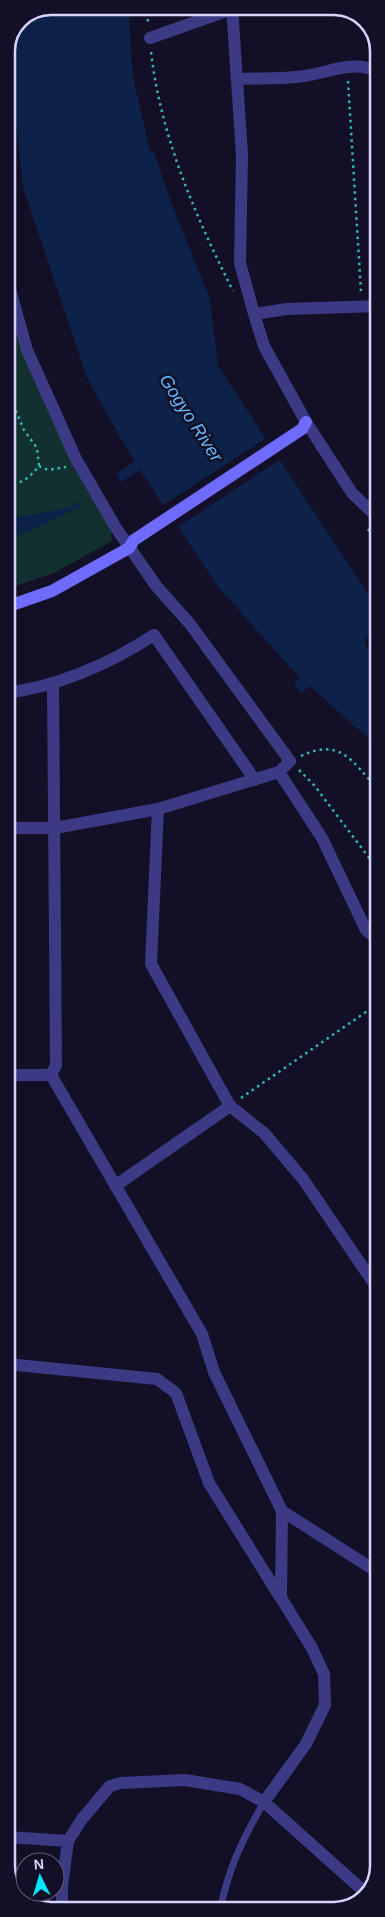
<svg xmlns="http://www.w3.org/2000/svg" width="385" height="1917" viewBox="0 0 385 1917" font-family="Helvetica,sans-serif">
<rect width="100%" height="100%" fill="#130f26"/>
<path fill="#12302f" d="M6,292L20,347L74,468L111,529L112,541L54,573L6,589Z"/>
<path fill="#0c2248" d="M51,6H128L133,77L150,151L154,152L172,205L210,299L218,366L378,609V639L369,635L364,639L367,648L378,660V747L310,686L301,693L294,685L300,678L219,588L140,470L121,482L116,474L135,461L121,439L87,378L23,187L8,46L19,19Z
M80,501L82,506L35,529L13,537L6,519L68,508Z"/>
<path fill="#130f26" d="M268,437L282,458L176,528L162,506Z"/>
<path fill="#241b47" d="M6,529L14,553L6,555Z"/>
<g fill="none" stroke-linecap="round" stroke-linejoin="round">
<path stroke="#2fb8b0" stroke-width="2.5" stroke-dasharray="2.5 4" stroke-linecap="butt" d="M147,6L148,24
M151,52C161,137 195,215 233,291
M348,81L361,292
M6,366L16,411L24,430L37,448L39,466C29,478 22,484 6,485
M39,466L48,470L66,467
M368,529L378,544
M301,756C341,737 352,762 378,789
M299,770L314,785L379,871
M241,1098L379,1003"/>
<path stroke="#3d3a85" stroke-width="7" d="M220,1910C229,1867 242,1840 264,1802"/>
<path stroke="#3d3a85" stroke-width="12" d="M232,6L242,155L240,263L254,314L264,346L306,422L352,493L378,518
M150,38L232,9
M238,79C257,78 277,79 296,77C325,75 349,59 378,71
M6,275L27,350L76,459L116,528L157,587L190,624L290,761L279,772L158,809L55,828H6
M254,314L287,309L378,306
M6,693C60,686 109,664 154,635L255,780
M279,772L322,838L366,930L379,940
M6,1075H51
M51,1075L202,1334L214,1372L282,1511L281,1598L312,1648L324,1674L325,1705L306,1744L264,1802
M51,1075L56,1065L53,684
M230,1106L264,1133L303,1179L379,1291
M115,1186L230,1106L151,964L158,809
M7,1364L157,1379L176,1393L209,1483L280,1597
M282,1511L379,1573
M7,1837L68,1841
M62,1910V1886L68,1841L82,1819L110,1786L121,1783L185,1780L240,1789L264,1802L368,1895"/>
<path stroke="#6f6bff" stroke-width="12" d="M6,607L52,591L129,548L134,540L302,429L306,422"/>
</g>
<g text-anchor="middle" stroke-width="5" stroke-linejoin="round" paint-order="stroke">
<g font-size="18" font-style="italic" fill="#62b6ff" stroke="#130f26">
<text transform="translate(191 418) rotate(57)" y="6">Gogyo River</text>
</g>
</g>
<path d="M0 0H385V1917H0ZM51 15H334A36 36 0 0 1 370 51V1866A36 36 0 0 1 334 1902H51A36 36 0 0 1 15 1866V51A36 36 0 0 1 51 15Z" fill="#130f26" fill-rule="evenodd"/>
<path fill="none" stroke="#d9d4ff" stroke-width="2.5" d="M51 15H334A36 36 0 0 1 370 51V1866A36 36 0 0 1 334 1902H51A36 36 0 0 1 15 1866V51A36 36 0 0 1 51 15Z"/>
<g transform="translate(40 1877) rotate(355)"><circle r="24" fill="#130f26" stroke="#625e7d"/>
<path d="M0-4L9 19L0 12L-9 19Z" fill="#00e5ff"/>
<text y="-8" font-size="14" font-weight="bold" text-anchor="middle" fill="#d9d4ff">N</text>
</g>
</svg>
